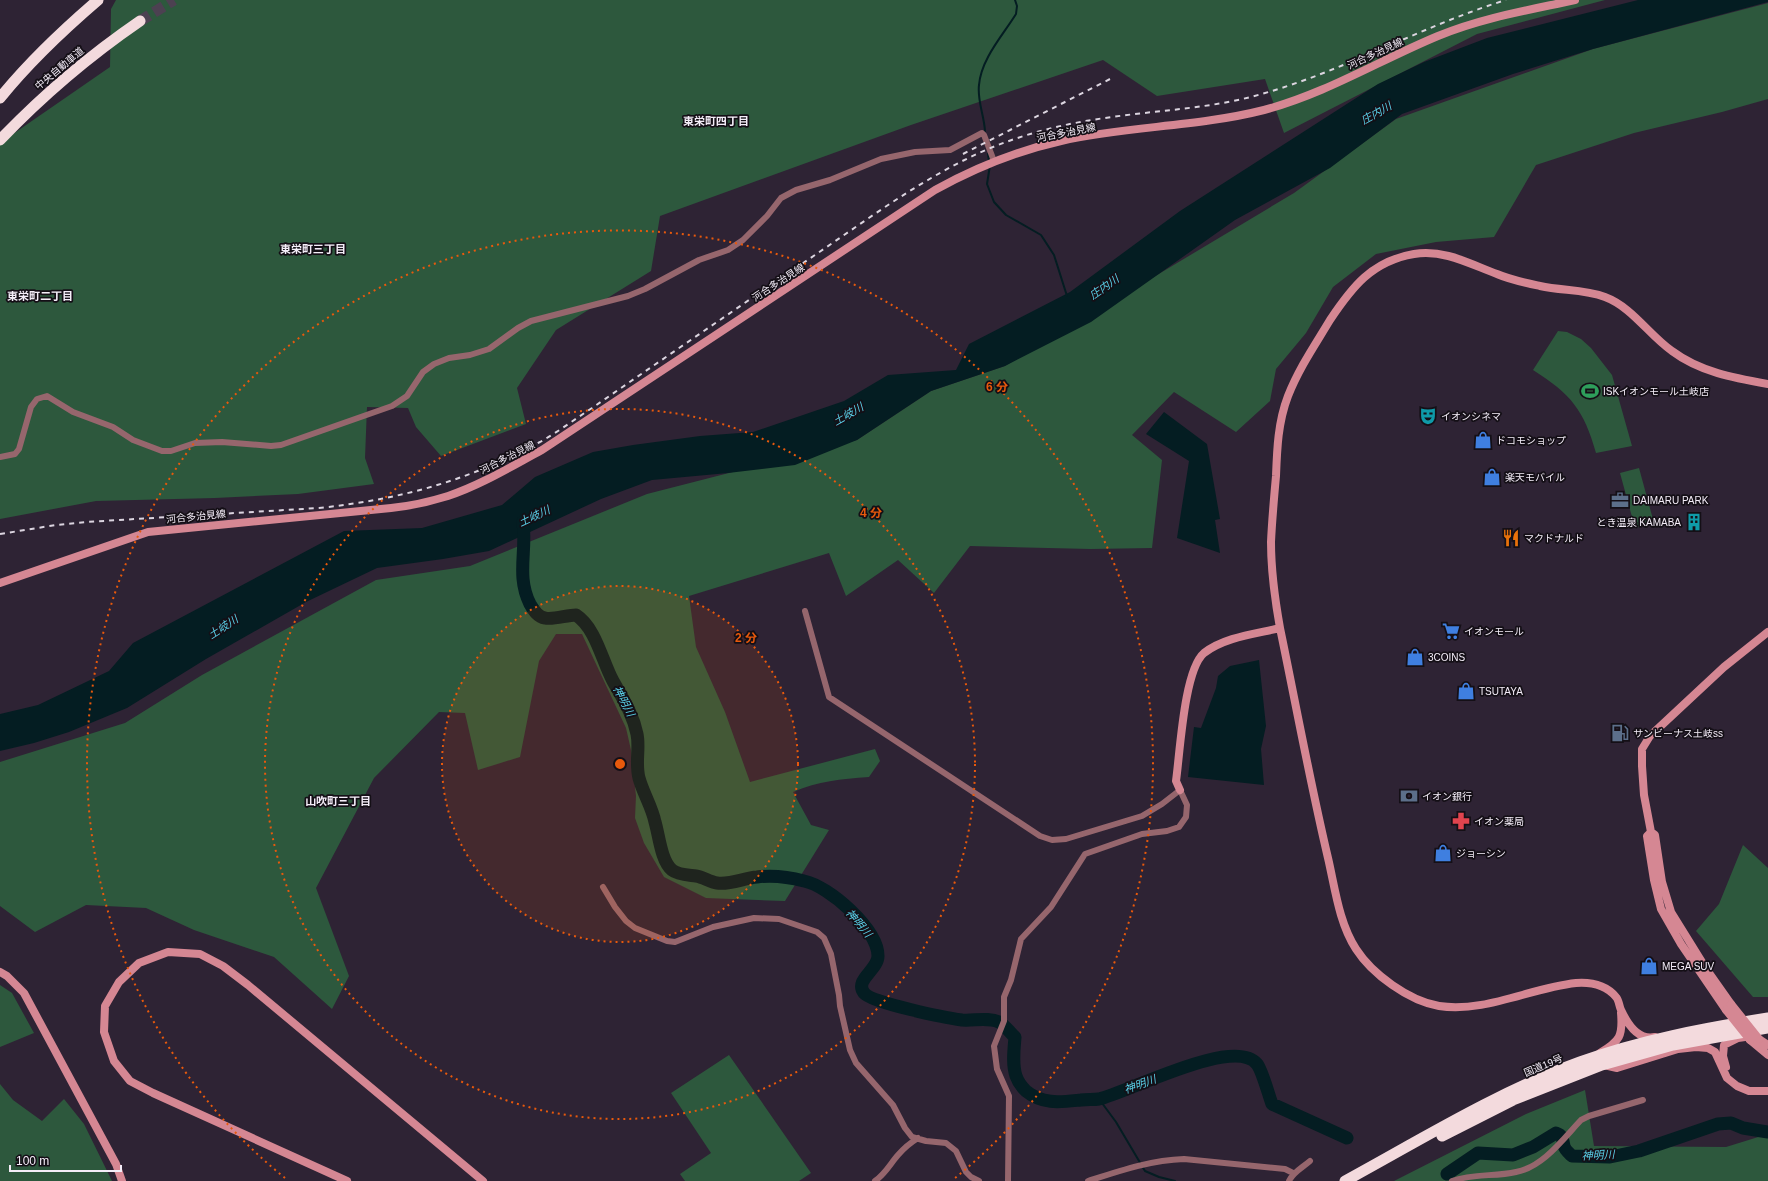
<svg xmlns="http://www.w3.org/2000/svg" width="1768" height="1181" viewBox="0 0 1768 1181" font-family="Helvetica,'Noto Sans JP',sans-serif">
<rect width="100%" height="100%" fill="#2e2334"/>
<path fill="#2d583d" d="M116,0H1605L1477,34L1284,133L1265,79L1157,96L1103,60L911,125L660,216L651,271L556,330L517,388L526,424L441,456L416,427L408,408L367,407L365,458L374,484L298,494L215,498L96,501L0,519V143L110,67L111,9Z
M1768,3V99L1722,112L1634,133L1536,165L1494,237L1436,242L1376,254L1333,287L1306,333L1276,369L1270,401L1236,432L1174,392L1132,435L1162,460L1152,548L1091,549L970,546L934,593L898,560L846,596L829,553L689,596L696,647L725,712L750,782L875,749L880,761L869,777C840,779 819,781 793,792L811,825L829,830L785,901L706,898L664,877L644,843L635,818L636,796L631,750L626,728L582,634H556L539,661L520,757L478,770L465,713L439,712L374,778L316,888L349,976L332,1009L274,957L194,930L146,908L86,905L35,932L0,906V762L125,723L202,675L376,580L470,566L647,494L857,440L931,391L1005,366L1294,193L1396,119L1593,49Z
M1558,331L1567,332L1581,339L1591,348L1612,375L1632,446L1596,453C1584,410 1571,394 1533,370Z
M1639,468L1654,523L1635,528L1620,473Z
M1743,845L1768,868V997H1753L1696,931L1719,904Z
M0,985L12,993L34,1033L0,1047Z
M729,1055L811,1173L799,1181H685L680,1174L711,1153L671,1093Z
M0,1084L13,1100L42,1121L64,1099L84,1124L112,1181H0Z
M1585,1090L1594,1146L1726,1147L1768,1134V1181H1394L1526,1114Z"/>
<path fill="#041d22" d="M1638,0H1768V2L1593,49L1513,74L1402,114L1330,168L1235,220L1091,322L1005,366L931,391L857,440L795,465L728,473L652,480L601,499L489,551L443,559L377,568L306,602L206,659L127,708L69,732L34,743L0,751V714L38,705L109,671L133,643L344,531L422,528L502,505L535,477L593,452L633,445L700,436L753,432L844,401L888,375L956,370L969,344L1070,292L1180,211L1378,84L1424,62L1487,38Z
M1164,412L1207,444L1220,519L1215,520L1220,553L1177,538L1189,461L1146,434Z
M1259,660L1266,726L1261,749L1264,785L1188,777L1194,727L1201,728L1216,688L1218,676L1230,666Z"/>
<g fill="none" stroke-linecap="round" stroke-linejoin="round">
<path stroke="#041d22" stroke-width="2" d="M985,131C984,115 977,100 979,85C981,59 1003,35 1016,14L1017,6L1015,0
M988,154L989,161
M990,165L987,184L994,202L1006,215L1041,235L1054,255L1067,296
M1099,1099L1116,1122L1145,1171L1159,1177L1175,1181"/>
<path stroke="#041d22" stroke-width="13" d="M523,522C527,551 516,576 530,604C534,611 538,617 545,618C553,620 567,615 576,615C596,628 602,661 613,681C623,699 633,714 637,734C640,748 635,763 639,778C643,793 652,807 655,822C659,835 661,861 672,870C678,875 689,875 696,876C703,877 710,882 717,883C730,885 744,878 757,877C772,875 789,877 804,881C829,886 878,929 878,956C878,970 854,980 864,993C872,1003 947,1018 962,1020C974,1021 988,1017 999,1022C1005,1025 1010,1033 1015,1037C1014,1050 1012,1064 1016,1076C1018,1082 1022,1087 1026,1091C1043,1105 1061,1102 1081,1100C1087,1099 1093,1100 1099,1099C1129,1092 1234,1036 1257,1064C1262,1070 1269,1096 1272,1104L1347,1138
M1447,1174L1478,1153L1513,1155L1533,1147L1556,1133C1564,1136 1562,1139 1564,1146C1565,1150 1569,1153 1572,1156L1610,1157L1639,1151L1718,1124L1731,1123L1743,1128L1768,1132"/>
<path stroke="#4c4151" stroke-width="11" stroke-dasharray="11 5.5" stroke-linecap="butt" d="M140,21L174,0"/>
<path stroke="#96666d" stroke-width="6" d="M0,457L15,454L19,449L31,407L37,399L47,396L73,412L113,427L133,440L162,451H171L195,443L222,442L271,446L281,445L392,406L407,396L423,372L434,364L449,358L470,355L489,349L518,328L531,321L628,296L645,289L699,260L728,250L743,240L767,216L781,198L796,190L830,180L881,159L915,152L950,150L982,133L984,135L994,161
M805,611L829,697L1040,836L1052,840L1066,839L1142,816L1162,804L1180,790L1187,805L1186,817L1179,827L1167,831L1142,834L1085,854L1051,907L1021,939L1011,980L1004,997V1021L994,1046L997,1069L1009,1096L1008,1181
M603,887L615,907L626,921L635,928L667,941L675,942L713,927L754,918L779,919L817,932L824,938L831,954L839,995L840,1006L850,1050L856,1063L893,1105L905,1128L912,1137L926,1141L946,1143L956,1151L966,1172L971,1177L979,1181
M875,1181C886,1173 890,1164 898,1155C904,1148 910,1143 918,1138
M1088,1181C1119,1171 1151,1160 1184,1159L1285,1169L1293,1173
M1289,1181C1293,1172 1302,1168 1310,1161
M1452,1181C1473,1173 1495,1177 1516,1172C1543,1167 1563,1139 1581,1120L1589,1116L1643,1100"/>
<path stroke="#d58793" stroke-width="8" d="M0,583L148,532L391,508C410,506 429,502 448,496C481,485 512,466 542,450L935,190C975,168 1016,151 1061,141C1127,126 1197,127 1264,110C1325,94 1380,60 1438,36C1481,18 1529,10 1575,0
M1280,628C1296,705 1310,782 1328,858C1335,888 1339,923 1356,949C1372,974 1409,1001 1439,1006C1485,1013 1530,988 1576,983C1590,982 1606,985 1616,997C1619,1000 1619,1006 1621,1010C1627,1023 1638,1041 1655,1037
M1180,790L1176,781C1180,753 1184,670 1204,653C1225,637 1255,634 1280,628C1275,600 1271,571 1271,542C1272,520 1274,498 1276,476C1277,449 1278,422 1288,396C1299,368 1315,345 1330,320C1352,287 1372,261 1414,254C1444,249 1470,264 1497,274C1511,280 1526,283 1540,286C1562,291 1584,289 1605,297C1632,307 1649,335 1672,351C1700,372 1734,378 1768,384
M1651,832L1647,836L1654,880L1661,909L1681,944L1726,1010
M0,972L7,976L24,993L116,1164L122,1181
M1731,1004L1707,970L1671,912L1662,882L1655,835L1651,832L1644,795L1642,766V749L1650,736L1724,667L1768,632
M1759,1039L1768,1045
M1750,1040L1768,1055
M1600,1053C1620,1041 1623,1036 1621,1013
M1604,1065L1617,1068L1678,1049L1696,1047L1708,1048L1715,1052L1727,1078L1737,1086L1749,1091H1768
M1726,1067L1723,1056L1724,1045L1738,1038L1745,1037
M347,1181L153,1093L130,1081L114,1061L104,1032L105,1006L119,982L139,963L168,952L200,954L223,966L248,985L483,1181"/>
<path stroke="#f3dadd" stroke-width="11" d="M0,98C29,62 63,30 98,0
M0,140C43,95 89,56 140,21
M1442,1136L1513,1100L1602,1065L1673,1045L1768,1028
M1345,1181C1422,1139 1498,1092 1580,1062C1640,1040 1705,1028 1768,1018"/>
<path stroke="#dcd5e0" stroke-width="2" stroke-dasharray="5 5" stroke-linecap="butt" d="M963,154L1110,79
M0,534L56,525L86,522L319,508C402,499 467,481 540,442C558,432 575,419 592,408C666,357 740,306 815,255C868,219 920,180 979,153C1021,134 1066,123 1112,117C1154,111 1196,109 1238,100C1331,79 1415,28 1506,0"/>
<path stroke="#d58793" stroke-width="8" d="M1731,1004L1759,1039
M1726,1010L1750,1040"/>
</g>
<circle cx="620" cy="764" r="178" fill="#e8590c" fill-opacity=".12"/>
<g fill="none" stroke="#e8590c" stroke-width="2" stroke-dasharray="2 4">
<circle cx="620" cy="764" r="178"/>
<circle cx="620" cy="764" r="355"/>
<path d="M285 1178A533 533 0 1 1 955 1178"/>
</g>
<defs>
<g id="stadium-bare" transform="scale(1.38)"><path d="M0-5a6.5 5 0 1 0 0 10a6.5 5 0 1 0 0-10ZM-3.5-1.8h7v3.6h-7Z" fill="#2e9e5b" stroke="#140f16" stroke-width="2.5" paint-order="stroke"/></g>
<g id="theatre-bare" transform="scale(1.38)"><path d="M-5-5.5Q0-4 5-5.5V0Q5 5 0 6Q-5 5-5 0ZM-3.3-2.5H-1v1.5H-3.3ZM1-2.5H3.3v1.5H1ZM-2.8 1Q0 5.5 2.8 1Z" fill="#0f9aa8" stroke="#140f16" stroke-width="2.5" paint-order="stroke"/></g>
<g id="shop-bare" transform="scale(1.38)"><path d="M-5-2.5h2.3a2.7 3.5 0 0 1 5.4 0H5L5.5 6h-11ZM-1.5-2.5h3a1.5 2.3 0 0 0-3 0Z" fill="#3f7fe0" stroke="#140f16" stroke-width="2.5" paint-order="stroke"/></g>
<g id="office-bare" transform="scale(1.38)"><path d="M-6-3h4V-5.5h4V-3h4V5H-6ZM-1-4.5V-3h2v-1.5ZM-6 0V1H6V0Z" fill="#5c6f8a" stroke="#140f16" stroke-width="2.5" paint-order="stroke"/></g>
<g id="building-bare" transform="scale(1.38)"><path d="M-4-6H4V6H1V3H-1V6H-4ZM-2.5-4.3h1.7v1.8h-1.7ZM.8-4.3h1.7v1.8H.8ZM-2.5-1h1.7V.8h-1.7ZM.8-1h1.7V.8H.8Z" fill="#0f9aa8" stroke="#140f16" stroke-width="2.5" paint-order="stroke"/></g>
<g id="restaurant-bare" transform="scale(1.38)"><path d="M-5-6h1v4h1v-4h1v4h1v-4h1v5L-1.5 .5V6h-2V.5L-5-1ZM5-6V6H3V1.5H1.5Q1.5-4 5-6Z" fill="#e8710a" stroke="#140f16" stroke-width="2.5" paint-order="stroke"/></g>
<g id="supermarket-bare" transform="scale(1.38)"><path d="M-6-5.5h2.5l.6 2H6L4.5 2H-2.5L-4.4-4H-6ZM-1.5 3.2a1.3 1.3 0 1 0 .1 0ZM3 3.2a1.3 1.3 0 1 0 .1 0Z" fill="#3f7fe0" stroke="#140f16" stroke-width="2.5" paint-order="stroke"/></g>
<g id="fuel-bare" transform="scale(1.38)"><path d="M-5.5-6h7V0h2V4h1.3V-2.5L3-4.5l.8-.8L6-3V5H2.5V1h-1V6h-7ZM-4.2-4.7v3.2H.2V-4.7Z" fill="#5c6f8a" stroke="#140f16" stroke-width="2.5" paint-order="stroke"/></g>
<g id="bank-bare" transform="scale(1.38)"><path d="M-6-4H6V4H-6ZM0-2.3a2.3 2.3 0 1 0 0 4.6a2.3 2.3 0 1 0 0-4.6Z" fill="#5c6f8a" stroke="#140f16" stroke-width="2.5" paint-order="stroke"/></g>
<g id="pharmacy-bare" transform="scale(1.38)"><path d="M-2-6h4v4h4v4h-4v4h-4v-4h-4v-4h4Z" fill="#e0444e" stroke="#140f16" stroke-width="2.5" paint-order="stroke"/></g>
</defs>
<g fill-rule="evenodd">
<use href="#stadium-bare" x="1590" y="391"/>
<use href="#theatre-bare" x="1428" y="416"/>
<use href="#shop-bare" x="1483" y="440"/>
<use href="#shop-bare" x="1492" y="477"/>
<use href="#office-bare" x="1620" y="500"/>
<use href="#building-bare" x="1694" y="522"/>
<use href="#restaurant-bare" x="1511" y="538"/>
<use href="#supermarket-bare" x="1451" y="631"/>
<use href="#shop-bare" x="1415" y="657"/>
<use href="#shop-bare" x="1466" y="691"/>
<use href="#fuel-bare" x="1620" y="733"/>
<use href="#bank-bare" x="1409" y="796"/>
<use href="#pharmacy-bare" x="1461" y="821"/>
<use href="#shop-bare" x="1443" y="853"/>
<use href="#shop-bare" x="1649" y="966"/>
</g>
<g text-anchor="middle" stroke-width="3.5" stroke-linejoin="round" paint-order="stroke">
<g font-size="10" fill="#f4edf8" stroke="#140f16">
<text transform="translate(1375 53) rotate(-25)" y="4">河合多治見線</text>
<text transform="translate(59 68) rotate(-40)" y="4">中央自動車道</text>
<text transform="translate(1066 132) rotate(-11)" y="4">河合多治見線</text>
<text transform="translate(778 282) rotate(-33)" y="4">河合多治見線</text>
<text transform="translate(507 457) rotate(-27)" y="4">河合多治見線</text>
<text transform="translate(196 516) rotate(-6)" y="4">河合多治見線</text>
<text transform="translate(1543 1065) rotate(-23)" y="4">国道19号</text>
</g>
<g font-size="10" fill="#f4edf8" stroke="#140f16" text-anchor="start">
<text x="1603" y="395">ISKイオンモール土岐店</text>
<text x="1441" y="420">イオンシネマ</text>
<text x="1496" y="444">ドコモショップ</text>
<text x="1505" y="481">楽天モバイル</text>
<text x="1633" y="504">DAIMARU PARK</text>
<text x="1681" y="526" text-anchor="end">とき温泉 KAMABA</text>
<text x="1524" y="542">マクドナルド</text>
<text x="1464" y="635">イオンモール</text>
<text x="1428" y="661">3COINS</text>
<text x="1479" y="695">TSUTAYA</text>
<text x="1633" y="737">サンビーナス土岐ss</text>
<text x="1422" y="800">イオン銀行</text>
<text x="1474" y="825">イオン薬局</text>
<text x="1456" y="857">ジョーシン</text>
<text x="1662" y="970">MEGA SUV</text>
</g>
<g font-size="11" font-style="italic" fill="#59d0e8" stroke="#140f16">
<text transform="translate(1376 113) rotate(-29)" y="4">庄内川</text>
<text transform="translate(1104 287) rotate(-35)" y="4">庄内川</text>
<text transform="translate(848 414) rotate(-30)" y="4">土岐川</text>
<text transform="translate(534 516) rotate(-25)" y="4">土岐川</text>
<text transform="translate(223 627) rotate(-33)" y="4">土岐川</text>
<text transform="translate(624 701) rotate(62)" y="4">神明川</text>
<text transform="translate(859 923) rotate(50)" y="4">神明川</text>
<text transform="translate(1140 1084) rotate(-20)" y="4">神明川</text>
<text transform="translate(1598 1155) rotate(-3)" y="4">神明川</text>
</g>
<g font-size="11" font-weight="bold" fill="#f4edf8" stroke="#140f16">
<text x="716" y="125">東栄町四丁目</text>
<text x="313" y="253">東栄町三丁目</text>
<text x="40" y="300">東栄町二丁目</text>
<text x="338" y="805">山吹町三丁目</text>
</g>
</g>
<circle cx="620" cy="764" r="6" fill="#e8590c" stroke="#140f16" stroke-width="2"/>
<g font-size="12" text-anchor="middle" font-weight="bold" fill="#e8590c" stroke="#140f16" stroke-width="3.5" stroke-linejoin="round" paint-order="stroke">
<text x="997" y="391">6 分</text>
<text x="871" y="517">4 分</text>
<text x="746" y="642">2 分</text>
</g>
<path d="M10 1165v6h111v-6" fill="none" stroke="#f4edf8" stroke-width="2"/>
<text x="16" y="1165" font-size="12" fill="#f4edf8" stroke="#140f16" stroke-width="3" paint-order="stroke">100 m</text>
</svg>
